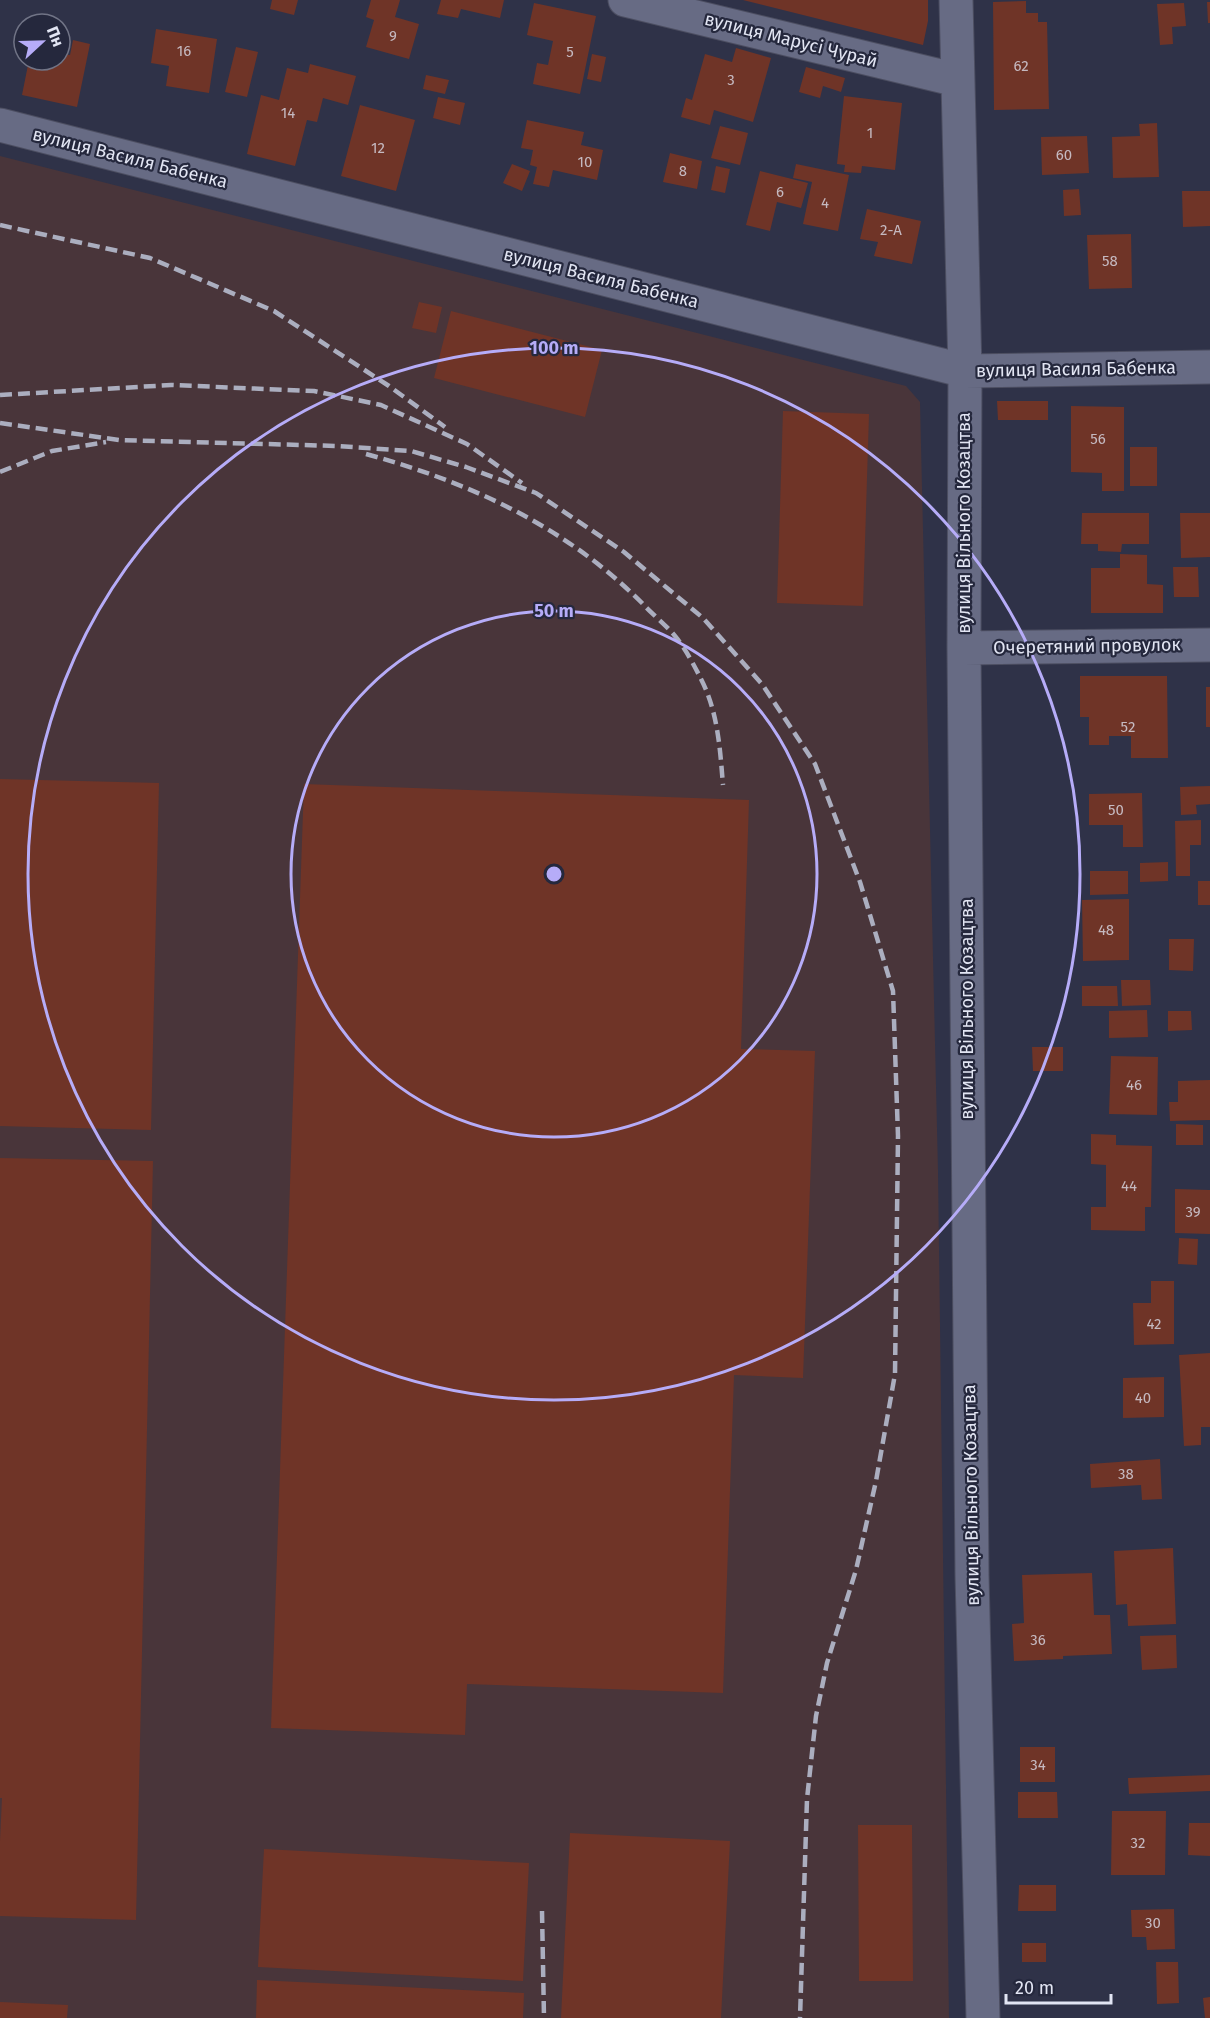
<svg xmlns="http://www.w3.org/2000/svg" width="1210" height="2018" viewBox="0 0 1210 2018" font-family="'Fira Sans',sans-serif">
<rect width="100%" height="100%" fill="#2f3248"/>
<path fill="#49353a" d="M0,156L906,386L920,402L938,1171L949,2018H0Z"/>
<path fill="#6f3427" d="M272,0H298L294,15L270,9Z
M371,0H400L395,17L419,24L409,59L366,47L374,20L366,17Z
M441,0H504L500,18L461,9L458,18L437,14Z
M743,0H928V21L923,45Z
M1026,1V13H1038V22H1047L1049,109L994,110L993,2Z
M1207,2H1210V23H1208Z
M534,3L596,16L580,94L533,84L537,63L548,65L553,41L527,35Z
M1184,3L1186,26L1172,27L1173,44L1160,45L1157,4Z
M156,29L217,39L209,93L166,86L169,66L151,63Z
M73,40L90,44L77,107L22,95L29,60H60V53L70,55Z
M236,47L258,52L247,97L225,92Z
M736,48L771,58L753,122L714,110L710,125L681,117L686,98L692,100L705,54L732,62Z
M592,54L606,57L601,82L587,79Z
M310,64L356,76L348,105L323,98L317,122L307,120L295,166L247,154L261,95L279,100L287,68L308,73Z
M806,67L845,78L841,92L823,86L820,98L799,92Z
M426,75L449,80L445,94L423,89Z
M844,96L902,103L895,170L862,166L861,173L844,172L845,165L837,164Z
M438,97L465,103L460,125L433,118Z
M360,105L415,120L396,191L341,176Z
M527,120L584,132L581,145L603,150L597,180L553,170L549,187L533,184L537,167L530,165L533,150L521,148Z
M1157,123L1159,177L1113,178L1112,137L1140,136L1139,124Z
M720,126L748,133L740,165L711,158Z
M1087,136L1089,173L1042,175L1041,137Z
M670,153L702,161L697,189L663,182Z
M512,164L530,171L522,191L503,183Z
M796,164L849,175L838,231L803,224L812,182L793,178Z
M716,166L730,169L725,193L711,190Z
M760,171L808,183L801,208L777,202L770,231L746,225Z
M1079,189L1081,215L1064,216L1063,190Z
M1182,191H1210V226L1183,227Z
M867,209L921,221L912,264L874,256L878,242L860,239Z
M1131,234L1132,288L1089,289L1087,235Z
M419,302L442,307L436,333L412,328Z
M451,311L602,350L585,417L434,378Z
M997,401H1048V420H998Z
M1071,406L1124,407V491H1102V473L1071,472Z
M783,411L869,414L863,606L777,603Z
M1130,447H1157V486H1130Z
M1082,513H1149V544H1122L1121,552L1098,551V544H1081Z
M1180,513H1210V557L1181,558Z
M1120,554L1147,555V584L1163,585V613H1091V568H1120Z
M1173,567H1198L1199,597H1174Z
M1080,676H1167L1168,758H1131V736H1109V745H1089V717H1080Z
M1206,687H1210V727H1206Z
M0,779L159,783L151,1130L0,1126Z
M304,784L749,800L741,1049L815,1051L803,1378L734,1375L723,1693L467,1684L465,1735L271,1728Z
M1210,786V804L1196,805L1197,814L1181,815L1180,787Z
M1142,793L1143,847H1123V825H1089V794Z
M1201,820V845H1190V876H1176L1175,821Z
M1168,862V881L1140,882V863Z
M1090,871H1128V894L1090,895Z
M1198,881H1210V905H1198Z
M1129,899V960L1083,961L1082,900Z
M1169,939H1194L1193,971L1169,970Z
M1121,980H1150L1151,1005L1122,1006Z
M1082,986H1117L1118,1006H1082Z
M1147,1010L1148,1037L1109,1038V1011Z
M1168,1011H1191L1192,1030L1168,1031Z
M1032,1047H1063V1071H1033Z
M1111,1056L1158,1057L1157,1115L1109,1114Z
M1210,1080V1120L1170,1121L1169,1102H1178V1081Z
M1176,1124L1203,1125V1145H1176Z
M1091,1134L1116,1135V1145L1152,1146L1151,1207H1145V1231L1091,1230V1207H1106V1165L1091,1164Z
M0,1158L153,1161L136,1920L0,1916V1841L2,1798H0Z
M1175,1189L1210,1190V1234L1175,1233Z
M1179,1238L1198,1239L1197,1265L1178,1264Z
M1151,1281H1174V1344L1134,1345L1133,1303H1151Z
M1210,1353V1427H1201V1445L1184,1446L1179,1355Z
M1164,1377V1417L1123,1418V1378Z
M1160,1459L1162,1499L1142,1500L1141,1485L1091,1488L1090,1464Z
M1173,1548L1176,1624L1128,1626L1127,1604L1116,1605L1114,1551Z
M1092,1573L1094,1615H1110L1112,1654L1063,1656V1659L1014,1661L1012,1624L1024,1623L1022,1575Z
M1176,1635L1177,1668L1142,1670L1140,1636Z
M1020,1747H1055V1782H1020Z
M1210,1775V1791L1129,1794L1128,1778Z
M1018,1792H1057L1058,1818H1018Z
M1112,1811H1166L1165,1875H1111Z
M1189,1823H1210V1856L1188,1855Z
M858,1825H912L913,1981H859Z
M570,1833L730,1841L721,2018H561Z
M264,1849L529,1863L523,1981L258,1967Z
M1019,1885H1056V1911H1018Z
M1174,1909L1175,1949L1147,1950L1146,1937H1132L1131,1910Z
M1022,1943H1046V1962H1022Z
M1156,1962H1178L1179,2003L1157,2004Z
M257,1980L524,1993L523,2018H256Z
M1210,1997V2018H1205L1203,1998Z
M0,2002L68,2005L67,2018H0Z"/>
<g fill="none" stroke-linecap="round" stroke-linejoin="round">
<g stroke="#4c4e61" stroke-width="35">
<path id="minor" d="M625,0L957,80
M956,0L965,371L964,648L972,1575L983,2018
M0,125L965,371L1210,367
M964,648L1210,645"/>
</g>
<use href="#minor" stroke="#676b84" stroke-width="33"/>
<path stroke="#abaebf" stroke-width="4.5" stroke-dasharray="12 6" stroke-linecap="butt" d="M0,225L150,258L274,311L389,386L445,427
M0,395L171,385L314,391L381,405L467,444L522,483
M0,423L119,440L337,446L411,451L466,467L536,493L624,552L703,618L762,684L815,764L860,882L893,991L898,1136L895,1374L876,1481L856,1570L827,1663L816,1716L807,1799L800,2018
M366,454C471,483 565,526 643,604C653,615 666,625 675,636C685,648 694,665 701,679C718,712 720,749 723,785
M0,472L52,451L106,442
M542,1911L544,2018"/>
</g>
<g fill="none" stroke="#b6acf8" stroke-width="3">
<circle cx="554" cy="874" r="263"/>
<circle cx="554" cy="874" r="526"/>
</g>
<g text-anchor="middle" stroke-width="4.5" stroke-linejoin="round" paint-order="stroke">
<g font-size="15" fill="#c5b9c0">
<text x="393" y="41">9</text>
<text x="184" y="56">16</text>
<text x="570" y="57">5</text>
<text x="1021" y="71">62</text>
<text x="731" y="85">3</text>
<text x="288" y="118">14</text>
<text x="870" y="138">1</text>
<text x="378" y="153">12</text>
<text x="1064" y="160">60</text>
<text x="585" y="167">10</text>
<text x="683" y="176">8</text>
<text x="780" y="197">6</text>
<text x="825" y="208">4</text>
<text x="891" y="235">2-А</text>
<text x="1110" y="266">58</text>
<text x="1098" y="444">56</text>
<text x="1128" y="732">52</text>
<text x="1116" y="815">50</text>
<text x="1106" y="935">48</text>
<text x="1134" y="1090">46</text>
<text x="1129" y="1191">44</text>
<text x="1193" y="1217">39</text>
<text x="1154" y="1329">42</text>
<text x="1143" y="1403">40</text>
<text x="1126" y="1479">38</text>
<text x="1038" y="1645">36</text>
<text x="1038" y="1770">34</text>
<text x="1138" y="1848">32</text>
<text x="1153" y="1928">30</text>
</g>
<g font-size="18" fill="#e2e5f3" stroke="#25283d">
<text transform="translate(791 40) rotate(14)" y="6">вулиця Марусі Чурай</text>
<text transform="translate(130 158) rotate(14)" y="6">вулиця Василя Бабенка</text>
<text transform="translate(601 278) rotate(14)" y="6">вулиця Василя Бабенка</text>
<text transform="translate(1076 369) rotate(-1)" y="6">вулиця Василя Бабенка</text>
<text transform="translate(964 523) rotate(-90)" y="6">вулиця Вільного Козацтва</text>
<text transform="translate(1087 646) rotate(-1)" y="6">Очеретяний провулок</text>
<text transform="translate(967 1009) rotate(-90)" y="6">вулиця Вільного Козацтва</text>
<text transform="translate(971 1495) rotate(-91)" y="6">вулиця Вільного Козацтва</text>
</g>
</g>
<circle cx="554" cy="874" r="9" fill="#b6acf8" stroke="#25283d" stroke-width="3"/>
<g font-size="18" text-anchor="middle" font-weight="bold" fill="#b6acf8" stroke="#25283d" stroke-width="4.5" stroke-linejoin="round" paint-order="stroke">
<text x="554" y="354">100 m</text>
<text x="554" y="617">50 m</text>
</g>
<g transform="translate(42 42) rotate(68)"><circle r="28" fill="#25283d" stroke="#717486" stroke-width="1.5"/>
<path d="M0-4.5L10 22L0 15L-10 22Z" fill="#b6acf8"/>
<text y="-9" font-size="16" font-weight="bold" text-anchor="middle" fill="#e2e5f3">Пн</text>
</g>
<path d="M1006 1994v9h105v-9" fill="none" stroke="#e2e5f3" stroke-width="3"/>
<text x="1015" y="1994" font-size="18" fill="#e2e5f3" stroke="#25283d" stroke-width="4.5" paint-order="stroke">20 m</text>
</svg>
